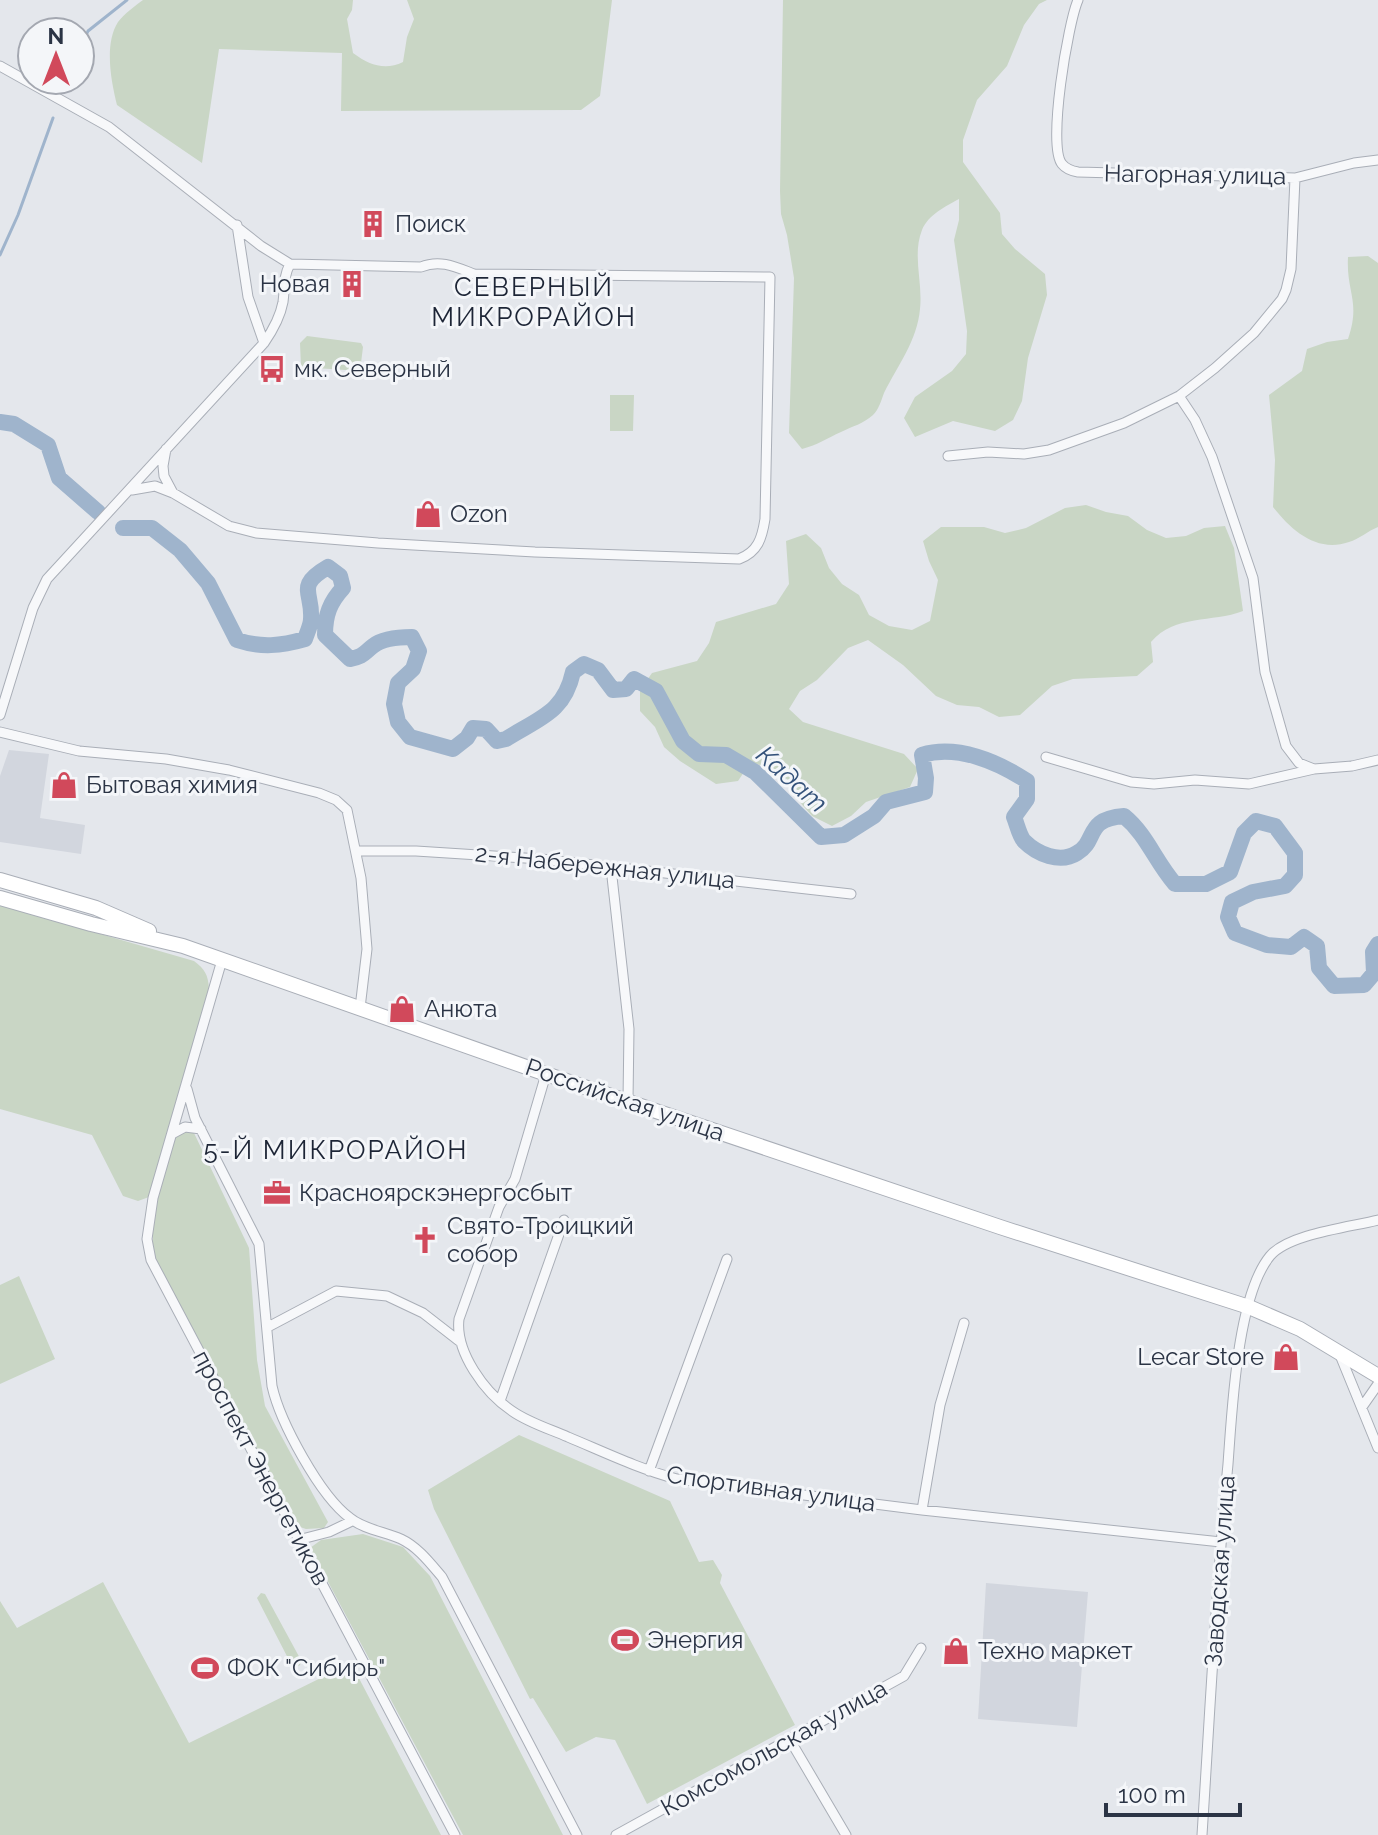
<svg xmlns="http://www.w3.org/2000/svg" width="1378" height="1835" viewBox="0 0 1378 1835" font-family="Raleway,sans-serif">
<rect width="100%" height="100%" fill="#e4e7ec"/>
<path fill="#d2d6de" d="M9,750L49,754L40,818L85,825L81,854L0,842V776Z
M986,1583L1088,1592L1077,1727L978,1719Z"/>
<path fill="#c9d6c5" d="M143,0H353L352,10L347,19L353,53C369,65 385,71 403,62L407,37L414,19L407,0H612L600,96L581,110L341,111L342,53L219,49L202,163L117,105C111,81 104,44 118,22C124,14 135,6 143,0Z
M783,0H1047L1039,4L1024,25L1007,66L977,100L963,140V162L1000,213L1002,234L1015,249L1045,274L1047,295L1028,358L1022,401L1013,420L995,431L953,421L915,437L904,418L915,397L952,371L966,354L967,331L954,240L959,220V199C946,206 928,215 922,230C912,255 923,282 920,309C917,341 898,365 884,393C881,401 879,409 873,415C863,424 853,426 841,432C827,438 818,445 802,449L789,433L794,278L787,235L781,214L780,191Z
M1368,256L1378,263V527C1368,531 1359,539 1349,542C1317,553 1292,531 1273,507L1275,460L1269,395L1302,371L1307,349L1327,342L1348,339C1361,301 1346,293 1348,257Z
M307,336L361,343L363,347L360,371L301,367L300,343Z
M610,395H634L633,431H610Z
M1086,505L1106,512L1128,516L1147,530L1166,538L1186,536L1204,528L1225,526L1234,548L1243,611C1212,623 1175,614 1151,642L1153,662L1137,676L1073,679L1052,686L1020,715L999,717L979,707L957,705L936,696L903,665L868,640L848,648L817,680L800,691L789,709L803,722L904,754L918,769L910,787L866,802L851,816L832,826L812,816L797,799L788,780L771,767L750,763L738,781L716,784L680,761L664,747L655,727L640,711V690L652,673L697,661L709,643L716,622L776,604L789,584L786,541L806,534L821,548L829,568L842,584L859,595L869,615L889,626L912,630L930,621L938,580L929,561L923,541L941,527H984L1005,533L1026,528L1065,508Z
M0,905L194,961C205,969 208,975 209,988L149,1197L138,1201L123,1196L92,1135L0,1109Z
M186,1132L194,1133L249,1248L257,1360L265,1406L328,1522L324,1528L306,1529L297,1526L154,1258C149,1218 161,1181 171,1142L176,1136Z
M19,1276L55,1359L0,1384V1285Z
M519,1435L670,1501L699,1562L713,1560L722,1575L720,1583L795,1725L647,1804L615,1740L596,1737L566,1752L533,1698L530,1699L434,1509L428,1490Z
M363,1534L403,1547L430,1576L563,1835H463L310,1548L321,1540Z
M103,1582L189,1743L351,1663L441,1835H0V1601L17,1628Z
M261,1593L265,1594L302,1662L299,1666L291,1664L257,1598Z"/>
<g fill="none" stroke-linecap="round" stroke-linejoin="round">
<path stroke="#9fb4cc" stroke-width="3" d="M80,49L88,31L127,0
M0,255L18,215L53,118"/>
<path stroke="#9fb4cc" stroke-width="16" d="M0,422L14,424L48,445L59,478L98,512
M123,528H152L180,550L208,583L237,640C261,648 281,646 305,639C307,633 311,625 311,619C313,592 295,586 328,567L340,576L343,588C330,602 325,615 325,635L350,659C363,657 364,653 373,646C383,638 400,637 412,637L419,651L413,669L398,683L394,704L398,722L410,737L453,749L467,738L473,728L486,729L497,741L506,739C539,718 564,713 573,672L584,664L598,670L613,690L626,689L634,679L656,691L683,741L699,754L726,755L755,772L821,837L844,835L874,816L886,802L925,792L926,778L922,755C957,744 998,762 1027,781V799L1014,817C1017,824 1019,835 1024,841C1037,854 1060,864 1077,853C1098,841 1084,819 1124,816C1147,835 1155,861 1175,884H1206L1230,872L1244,833L1256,821L1275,826L1295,853V875L1285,886L1253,892L1232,902L1228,917L1235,933L1267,945L1291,947L1304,937L1317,946L1319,968L1334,986L1364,985L1374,973L1373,952L1378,944"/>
<g stroke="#a9aeb7" stroke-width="11">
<path id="street" d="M1078,0C1068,23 1047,146 1062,164C1066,169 1072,171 1078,172L1295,178L1354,163L1378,160
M0,66L109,127L261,246L290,264L421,267C440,259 456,267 474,274L770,277L765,519C762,538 758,552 739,559L535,552L378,543L256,533L229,526L173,493L164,476L163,466L166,449
M237,225L248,297L264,343
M1179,396L1195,420L1212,457L1253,578L1265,672L1286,746L1299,763L1314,769
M948,456L988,452L1024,454L1049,450L1124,423L1179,396L1215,368L1254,333L1282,299L1286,290L1291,269L1295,178
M132,490L155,486L173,493
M0,715L33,608L47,579L264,343C273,330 280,318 283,302C285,288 283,277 290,264
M0,732L79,751L166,759L229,770L319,793L336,800L347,810L361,878L367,949L360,1008
M1046,757L1131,782L1154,784L1195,780L1249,784L1314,769L1352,766L1378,760
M357,851H416L541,859L851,894
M611,868L629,1029L628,1100
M222,960L153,1198L147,1239L151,1260L455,1835
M546,1074L515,1179L499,1207L459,1319C455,1352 485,1393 512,1411C529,1423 550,1429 568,1437C604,1452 639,1469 677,1479L922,1510L1221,1542
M187,1089L195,1118L259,1244L272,1386C280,1422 320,1496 350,1518C363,1529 385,1532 401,1539C418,1547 430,1563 442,1577L577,1835
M172,1134L185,1127L201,1129
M268,1327L336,1291L387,1296L423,1313L459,1341
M1340,1355L1378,1448
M500,1401L564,1220
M1362,1407L1378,1384
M649,1471L727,1259
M922,1510L940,1405L964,1323
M298,1540L329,1532L352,1521
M790,1740L846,1835
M616,1835L904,1676L921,1648
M1202,1835C1210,1711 1216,1587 1228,1464C1232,1411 1237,1296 1270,1256C1288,1234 1350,1227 1378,1220"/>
</g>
<g stroke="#a9aeb7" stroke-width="16">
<path id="secondary" d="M0,880L96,908L149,931
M0,898L91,924L183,946L546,1074L1000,1227L1249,1307L1300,1329L1378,1376"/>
</g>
<use href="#street" stroke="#f7f8fa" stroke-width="9"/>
<use href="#secondary" stroke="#fff" stroke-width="14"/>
</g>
<defs>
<g id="building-bare" transform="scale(2.16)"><path d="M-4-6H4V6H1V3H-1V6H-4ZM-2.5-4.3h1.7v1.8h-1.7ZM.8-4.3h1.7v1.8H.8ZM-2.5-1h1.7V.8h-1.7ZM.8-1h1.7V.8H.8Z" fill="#d1495b" stroke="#f4f6f9" stroke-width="2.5" paint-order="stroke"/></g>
<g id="bus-bare" transform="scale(2.16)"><path d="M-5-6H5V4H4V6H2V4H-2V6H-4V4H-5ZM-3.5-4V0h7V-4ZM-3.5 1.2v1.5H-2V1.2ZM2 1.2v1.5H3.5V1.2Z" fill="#d1495b" stroke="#f4f6f9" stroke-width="2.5" paint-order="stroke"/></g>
<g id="shop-bare" transform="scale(2.16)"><path d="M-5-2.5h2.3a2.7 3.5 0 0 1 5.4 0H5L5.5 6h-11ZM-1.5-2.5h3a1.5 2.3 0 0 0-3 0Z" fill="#d1495b" stroke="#f4f6f9" stroke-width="2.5" paint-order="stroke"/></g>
<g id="office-bare" transform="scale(2.16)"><path d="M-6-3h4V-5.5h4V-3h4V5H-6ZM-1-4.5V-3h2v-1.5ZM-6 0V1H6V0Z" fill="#d1495b" stroke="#f4f6f9" stroke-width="2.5" paint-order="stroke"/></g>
<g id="church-bare" transform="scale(2.16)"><path d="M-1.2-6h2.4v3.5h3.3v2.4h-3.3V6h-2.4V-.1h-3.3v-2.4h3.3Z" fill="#d1495b" stroke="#f4f6f9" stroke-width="2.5" paint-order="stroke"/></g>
<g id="stadium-bare" transform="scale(2.16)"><path d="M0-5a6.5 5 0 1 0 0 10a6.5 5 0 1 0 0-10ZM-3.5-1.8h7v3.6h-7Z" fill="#d1495b" stroke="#f4f6f9" stroke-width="2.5" paint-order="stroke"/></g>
</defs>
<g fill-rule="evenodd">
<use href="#building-bare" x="373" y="224"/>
<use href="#building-bare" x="352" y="284"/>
<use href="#bus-bare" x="272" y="369"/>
<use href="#shop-bare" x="428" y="514"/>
<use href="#shop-bare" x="64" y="785"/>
<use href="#shop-bare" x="402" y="1009"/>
<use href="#office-bare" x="277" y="1193"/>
<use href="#church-bare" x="425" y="1240"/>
<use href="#shop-bare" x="1286" y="1357"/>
<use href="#stadium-bare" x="625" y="1640"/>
<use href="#shop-bare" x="956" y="1651"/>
<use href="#stadium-bare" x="205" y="1668"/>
</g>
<g text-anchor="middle" stroke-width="6" stroke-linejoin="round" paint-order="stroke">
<g font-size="24" fill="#2b3445" stroke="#f4f6f9">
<text transform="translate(1195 175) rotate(1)" y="8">Нагорная улица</text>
<text transform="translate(605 867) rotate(6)" y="8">2-я Набережная улица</text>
<text transform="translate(625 1100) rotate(19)" y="8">Российская улица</text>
<text transform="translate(261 1468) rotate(62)" y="8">проспект Энергетиков</text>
<text transform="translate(771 1489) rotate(8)" y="8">Спортивная улица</text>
<text transform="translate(1220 1571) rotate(-86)" y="8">Заводская улица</text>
<text transform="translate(774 1748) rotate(-29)" y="8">Комсомольская улица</text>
</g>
<g font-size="24" fill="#2b3445" stroke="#f4f6f9" text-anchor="start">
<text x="395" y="232">Поиск</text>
<text x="330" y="292" text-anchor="end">Новая</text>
<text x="294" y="377">мк. Северный</text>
<text x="450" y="522">Ozon</text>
<text x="86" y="793">Бытовая химия</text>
<text x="424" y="1017">Анюта</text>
<text x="299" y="1201">Красноярскэнергосбыт</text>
<text x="447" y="1234">Свято-Троицкий<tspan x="447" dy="28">собор</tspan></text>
<text x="1264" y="1365" text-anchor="end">Lecar Store</text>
<text x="647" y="1648">Энергия</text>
<text x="978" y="1659">Техно маркет</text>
<text x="227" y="1676">ФОК "Сибирь"</text>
</g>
<g font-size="26" letter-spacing="2" fill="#1d2536" stroke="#f4f6f9">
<text x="534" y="296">СЕВЕРНЫЙ<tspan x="534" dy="30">МИКРОРАЙОН</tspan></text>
<text x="336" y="1159">5-Й МИКРОРАЙОН</text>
</g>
<g font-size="26" font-style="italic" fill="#34527a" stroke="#f4f6f9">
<text transform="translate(792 779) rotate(42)" y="9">Кадат</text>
</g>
</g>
<g transform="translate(56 56)"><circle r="38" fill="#f4f6f9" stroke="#a4a8b1" stroke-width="2"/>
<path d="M0-6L14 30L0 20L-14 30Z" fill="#d1495b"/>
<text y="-12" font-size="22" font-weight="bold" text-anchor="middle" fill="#2b3445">N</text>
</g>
<path d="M1106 1803v12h134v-12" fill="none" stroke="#2b3445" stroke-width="4"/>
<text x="1118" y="1803" font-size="24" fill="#2b3445" stroke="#f4f6f9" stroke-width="6" paint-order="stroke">100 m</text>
</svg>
